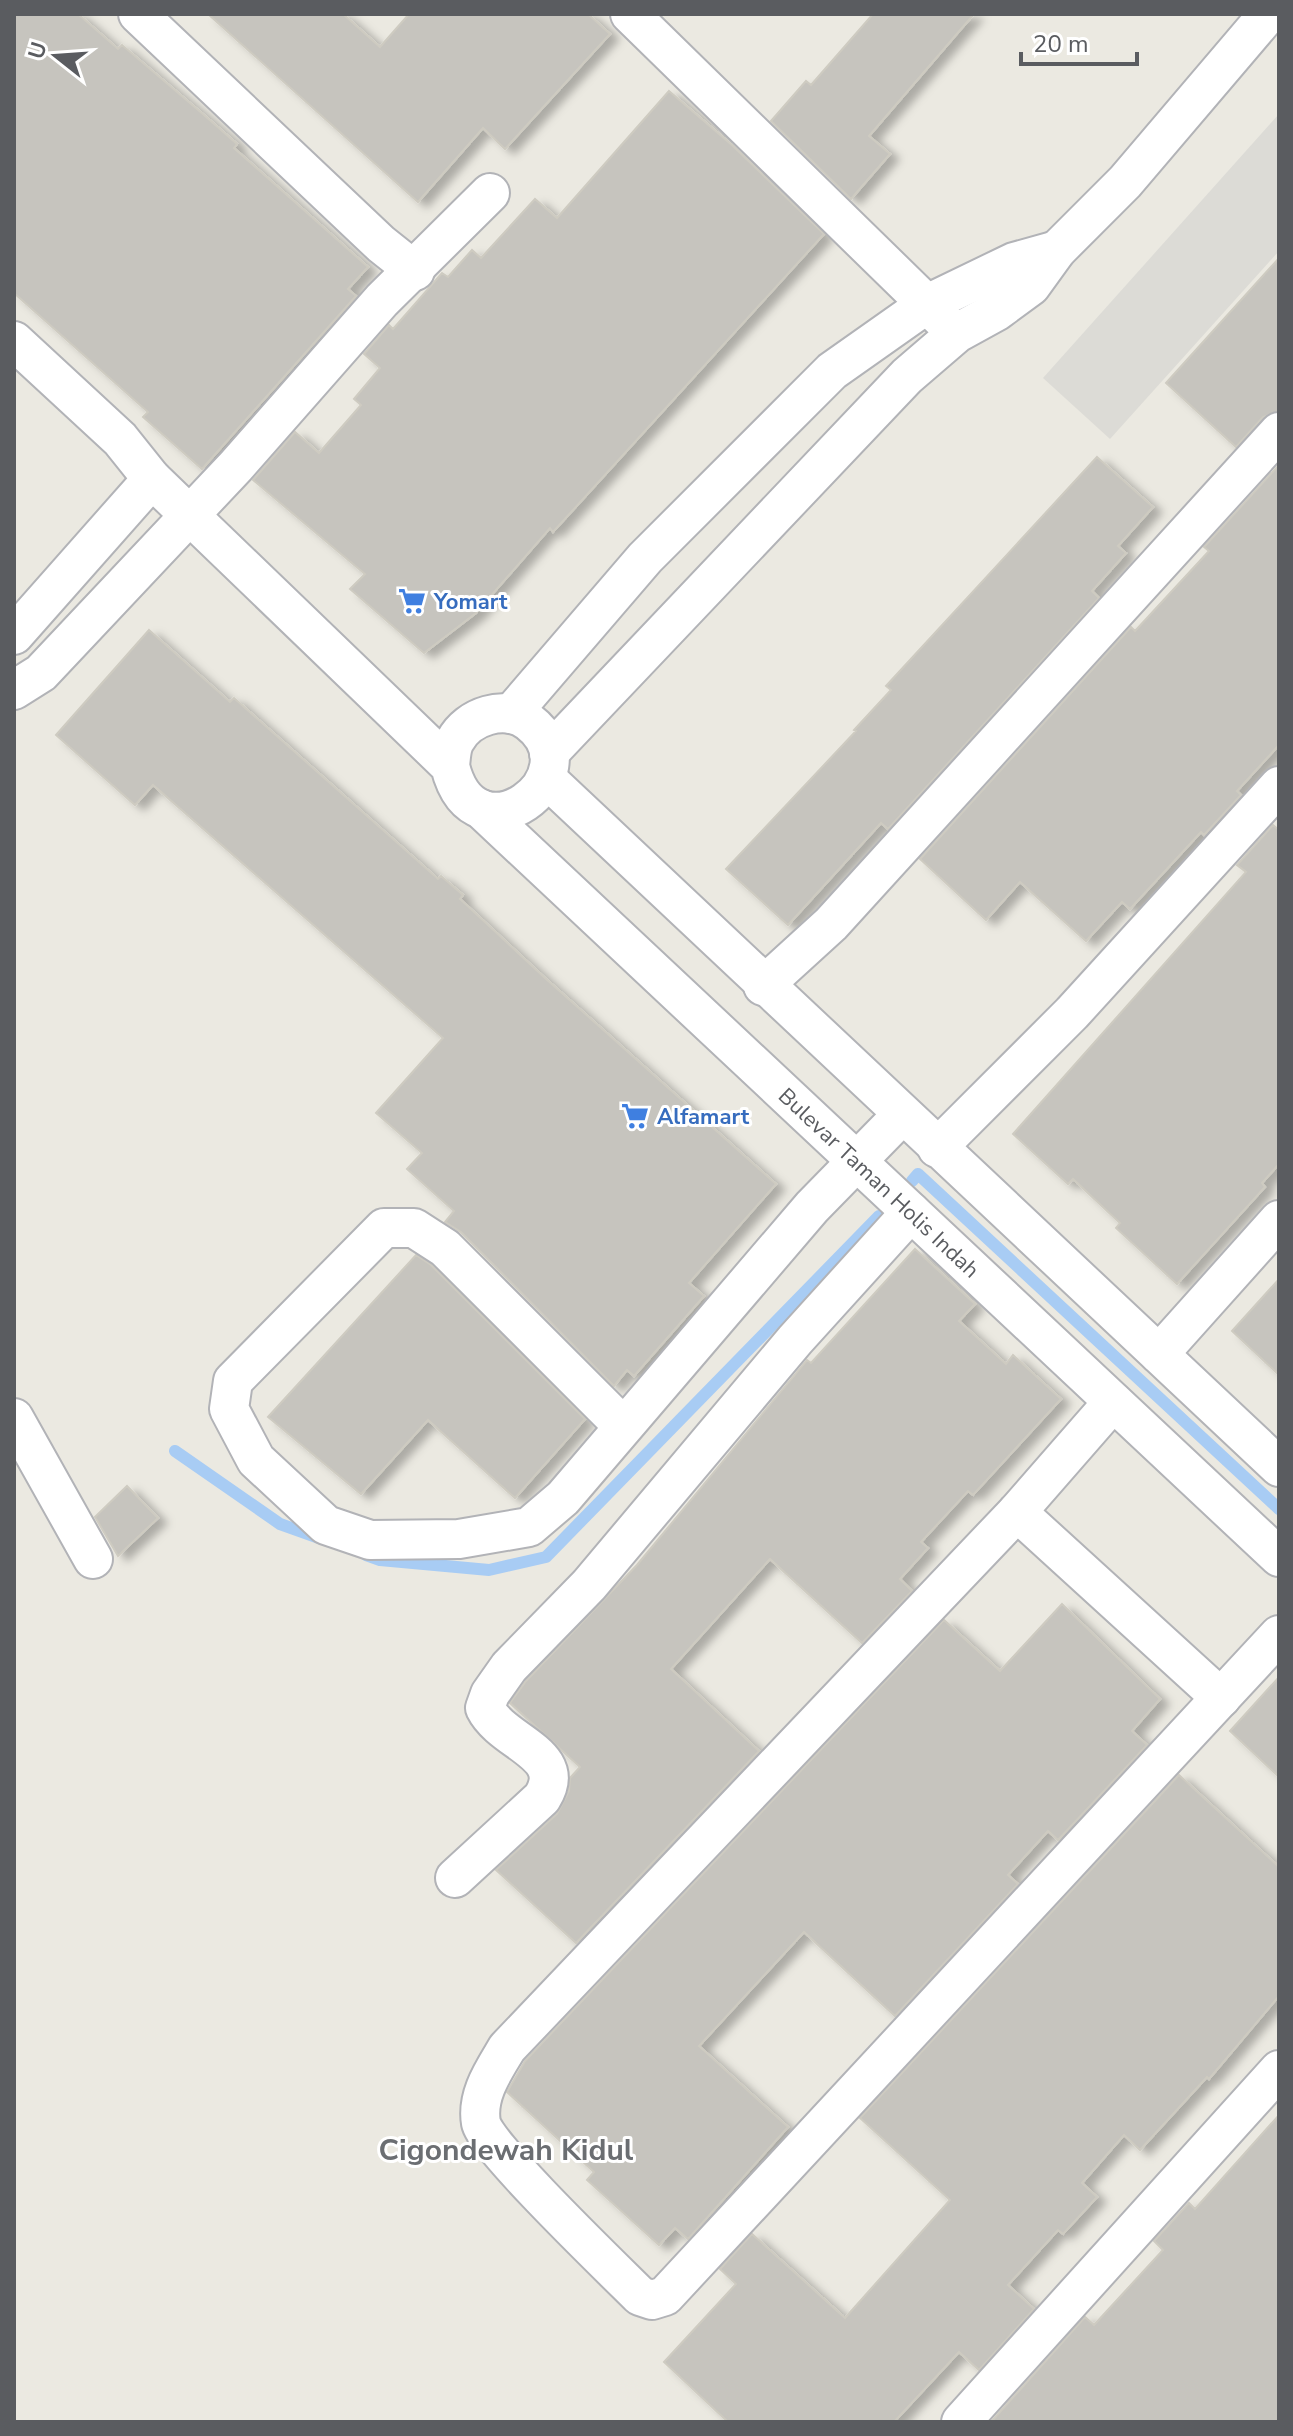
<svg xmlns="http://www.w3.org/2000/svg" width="1293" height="2436" viewBox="0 0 1293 2436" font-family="'Nunito Sans',sans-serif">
<defs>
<filter id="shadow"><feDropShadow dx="9" dy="5" stdDeviation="4" flood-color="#0004"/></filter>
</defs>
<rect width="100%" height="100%" fill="#ebe9e1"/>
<path fill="#dcdbd6" d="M1279,114V251L1110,439L1043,378Z"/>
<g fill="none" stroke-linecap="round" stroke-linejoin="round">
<path stroke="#a8ccf4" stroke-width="12" d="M912,1181L918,1174L1279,1509
M175,1451L280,1524L322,1539
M366,1555L380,1560L489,1570L546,1557L879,1216"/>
</g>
<path fill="#c6c4be" stroke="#cecbc1" stroke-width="2" filter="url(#shadow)" d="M14,14H78L118,49L122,45L204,115L237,144L234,148L368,267L348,289L356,296L202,469L143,417L148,412L14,293Z
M208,14H343L380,47L409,14H588L610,34L505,149L483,128L418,202Z
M873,14H974L869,136L890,154L851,199L771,121L806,81L811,85Z
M669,91L733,146L824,234L553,532L550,528L476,613L424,653L350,589L365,574L253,480L295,432L319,453L361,405L354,399L380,368L364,354L389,325L393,329L442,273L448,277L472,250L481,258L535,199L557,218Z
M1279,258V411L1263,417L1236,447L1166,383Z
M1097,457L1153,507L1118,546L1126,553L1092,591L1099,598L888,829L881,823L788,925L726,869L856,731L854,730L891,690L886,686Z
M1279,465V745L1237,791L1241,795L1204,835L1201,832L1130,909L1122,902L1086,941L1020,882L986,920L920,859L1131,627L1135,631L1209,551L1204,547Z
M149,630L230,702L234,698L438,879L441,876L463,895L460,899L545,978L776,1184L689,1283L704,1296L634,1376L627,1370L614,1386L461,1232L445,1222L454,1211L407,1169L422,1153L376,1113L443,1038L153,785L135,805L56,735Z
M1273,825L1279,830V1164L1262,1183L1265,1187L1177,1284L1116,1228L1120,1223L1073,1179L1068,1184L1013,1134L1246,872L1237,865Z
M915,1249L975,1304L959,1321L1006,1364L1013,1355L1061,1399L973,1495L968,1491L921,1542L928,1548L900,1579L912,1591L862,1643L770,1559L671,1669L759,1751L576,1943L496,1870L557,1814L569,1791L570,1778L580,1767L510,1703L526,1681L637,1565L807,1360L811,1363Z
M416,1255L431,1265L585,1419L515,1498L428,1420L361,1494L268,1417Z
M1279,1279V1375L1232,1331Z
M127,1486L158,1518L118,1556L95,1517Z
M1062,1604L1160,1699L1132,1731L1147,1745L1058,1840L1048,1831L1008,1875L1018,1884L895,2016L804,1932L699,2046L788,2127L688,2239L675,2228L659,2245L587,2180L594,2172L507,2092L525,2061L944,1620L1000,1671Z
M1279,1677V1777L1230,1731Z
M1179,1775L1279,1867V1996L1209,2079L1207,2077L1140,2150L1124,2135L1082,2183L1097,2197L1063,2234L1058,2230L1008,2285L1034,2309L979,2370L959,2352L894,2422H728L664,2362L736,2284L720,2269L752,2234L845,2318L950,2200L860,2118Z
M1279,2115V2422H991L1085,2317L1094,2325L1163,2250L1154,2241L1189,2203L1195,2209Z"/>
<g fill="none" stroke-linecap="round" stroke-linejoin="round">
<g stroke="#b2b3b7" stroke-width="42">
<g id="minor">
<path d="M138,14L381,244L415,271"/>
<path d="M630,14L943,320"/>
<path d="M14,341L120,439L152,479L450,766C475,868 598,775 529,722C505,704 468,716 455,741C451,748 451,758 450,766"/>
<path d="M14,635L152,479"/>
<path d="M14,690L41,673L236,466L382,300L490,193"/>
<path d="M511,714L645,558L832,371L927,304L1014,262L1057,250"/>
<path d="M549,753L907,376L957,333L997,311L1031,286L1057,250L1125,182L1268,14"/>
<path d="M547,779L1279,1467"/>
<path id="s1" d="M481,809L1279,1557"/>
<path d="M763,986L831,924L1279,432"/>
<path d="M937,1148L1072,1013L1279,786"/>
<path d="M1159,1354L1279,1220"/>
<path d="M1113,1402L1017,1512L507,2048C494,2070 476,2095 481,2123C485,2146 615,2271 640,2296L652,2300L665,2296L1279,1635"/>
<path d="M14,1418L93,1559"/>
<path d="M623,1426L445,1248L414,1228H384L233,1381L229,1409L256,1460L326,1525L370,1540L459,1539L529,1527L563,1498L812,1207L901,1116"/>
<path d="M1017,1512L1221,1698"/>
<path d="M455,1878L542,1798C570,1753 503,1744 485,1708L490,1694L509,1667L589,1585L795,1340L911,1212"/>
<path d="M961,2422L1279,2070"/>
</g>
</g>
<use href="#minor" stroke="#fff" stroke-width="38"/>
</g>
<defs>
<g id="supermarket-bare" transform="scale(2.16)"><path d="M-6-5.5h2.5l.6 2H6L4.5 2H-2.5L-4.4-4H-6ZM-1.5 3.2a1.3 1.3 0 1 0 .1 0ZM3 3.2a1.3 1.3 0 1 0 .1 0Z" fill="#3f7fe0" stroke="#fff" stroke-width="2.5" paint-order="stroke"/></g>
</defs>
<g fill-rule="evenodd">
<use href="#supermarket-bare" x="412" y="601"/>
<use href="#supermarket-bare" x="635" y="1116"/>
</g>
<g text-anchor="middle" stroke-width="6" stroke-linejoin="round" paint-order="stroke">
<g font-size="22" font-weight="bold" fill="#366cbe" stroke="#fff" text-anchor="start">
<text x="434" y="609">Yomart</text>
<text x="657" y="1124">Alfamart</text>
</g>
<g font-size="22" fill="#5a5c60" stroke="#fff">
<text dy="8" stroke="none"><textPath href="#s1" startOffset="546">Bulevar Taman Holis Indah</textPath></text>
</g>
<g font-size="30" font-weight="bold" fill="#6b6e72" stroke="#fff">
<text x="506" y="2160">Cigondewah Kidul</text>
</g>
</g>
<rect width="1293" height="2436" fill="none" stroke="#5a5c60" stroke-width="32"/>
<g transform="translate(56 56) rotate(287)" stroke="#ffffff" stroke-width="6" paint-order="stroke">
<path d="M0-6L14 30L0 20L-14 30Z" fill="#5a5c60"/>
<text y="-12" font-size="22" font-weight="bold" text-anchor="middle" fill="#5a5c60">U</text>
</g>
<path d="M1021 52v12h116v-12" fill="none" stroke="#5a5c60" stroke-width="4"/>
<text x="1033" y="52" font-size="24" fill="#5a5c60" stroke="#ffffff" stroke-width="6" paint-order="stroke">20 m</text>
</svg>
